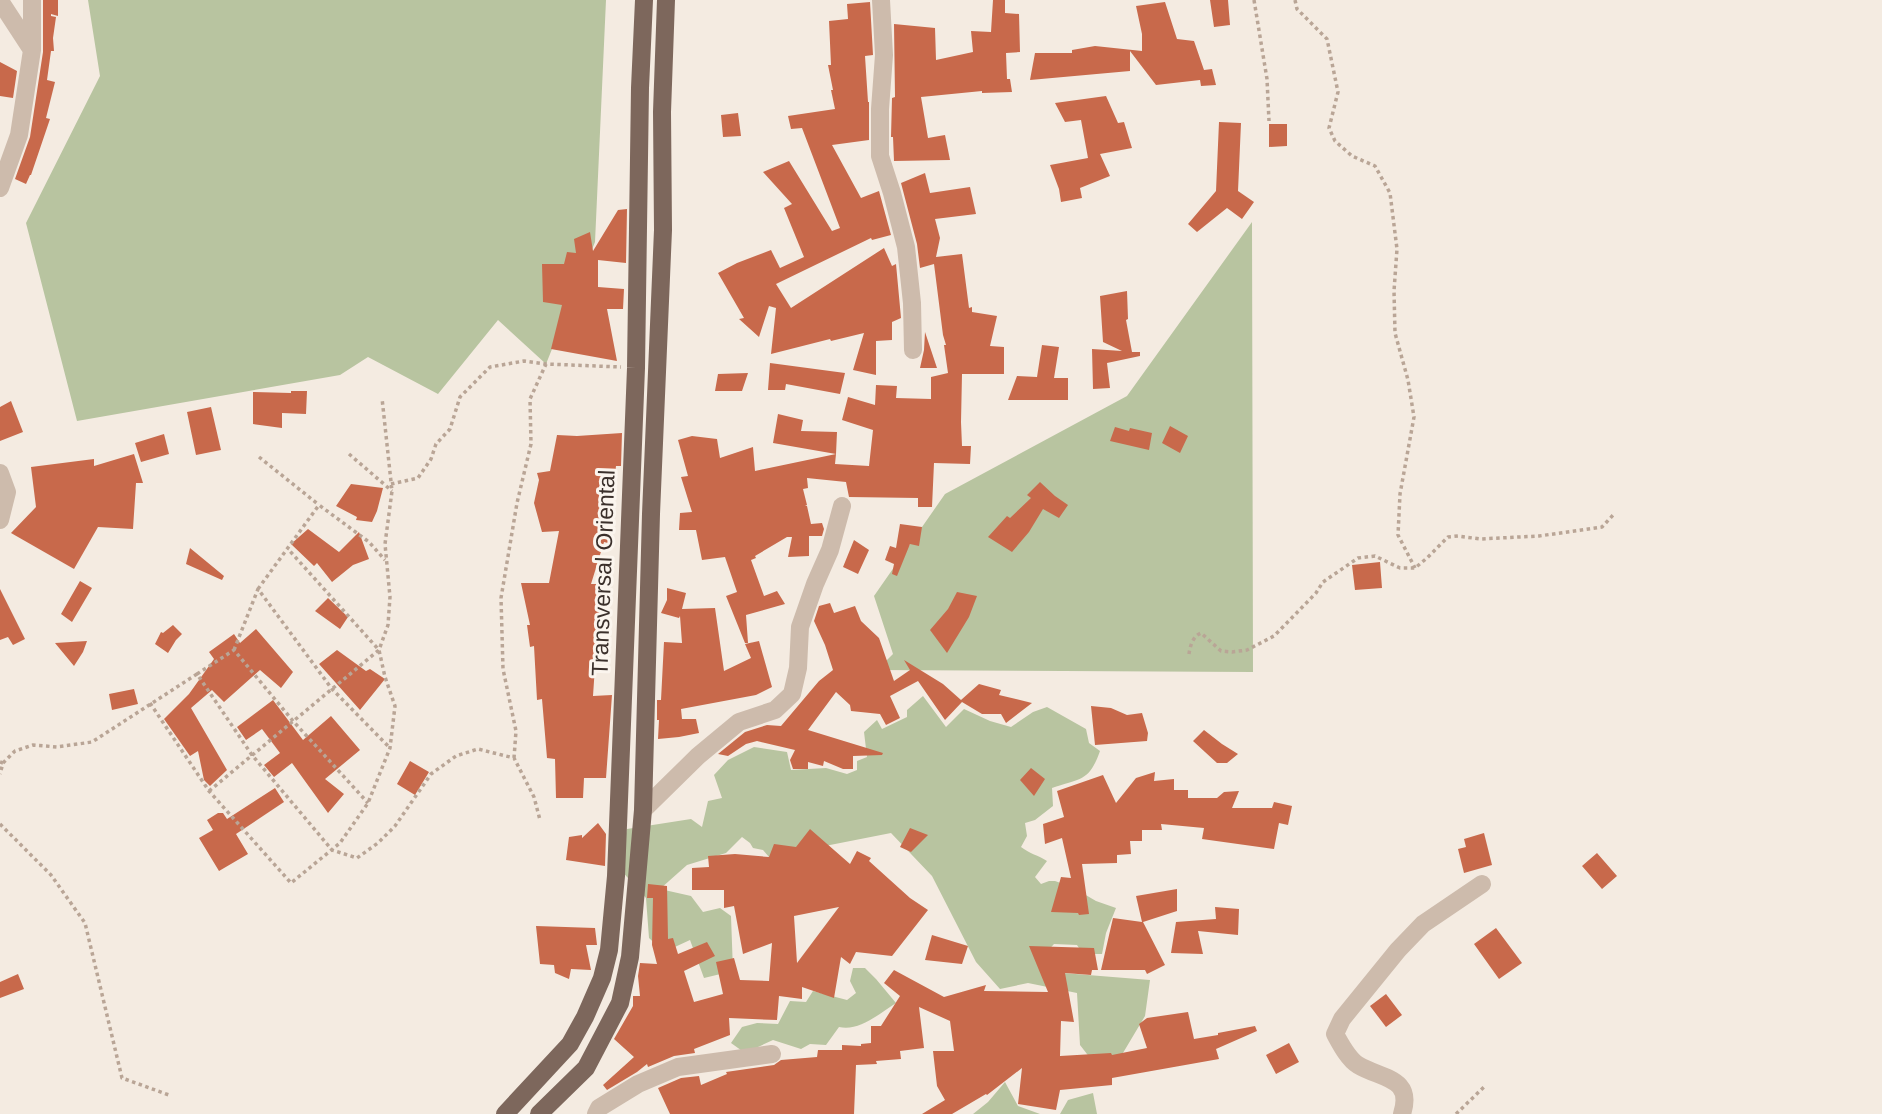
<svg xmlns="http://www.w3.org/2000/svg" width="1882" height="1114" viewBox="0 0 1882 1114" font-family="Arial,sans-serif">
<rect width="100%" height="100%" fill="#f4ebe1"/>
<path fill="#b8c4a0" d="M88,0H606L595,242L546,364L498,320L438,394L368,357L340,375L77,421L26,223L100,76Z
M1252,222L1253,672L877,670L893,654L874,596L945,494L1127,396Z
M923,696L946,727L964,709L990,721L1011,727L1033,712L1047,707L1086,729L1089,743L1100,751C1089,782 1081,778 1052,788L1053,806L1035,820L1025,823L1027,836L1021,847C1030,854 1038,855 1047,861L1035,877L1041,884L1049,881H1055L1072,887L1096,901L1116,908L1106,933L1102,954H1083L1077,945L1054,944L1044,955L1063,973L1150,980L1145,1016L1117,1063L1097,1067L1080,1045L1077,993L1028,983L1000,989L976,962L932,876L891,833L769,857L763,850L753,848L750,843L742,837L726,853L687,865L660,889L691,896L703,912L720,908L731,916L733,971L704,978L690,940L664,952L649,938L646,898L618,867L627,829L691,819L702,827L708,801L722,798L714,775L728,760L754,747L787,752L791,770L826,768L847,774L857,770V761L867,757L864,732L877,720L882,729L907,717V710Z
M853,968H865L876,979L896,1003C880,1013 859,1032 839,1027L826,1045L810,1044L801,1049L773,1040L745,1053L731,1043L742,1027L757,1023L778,1024L790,1001L806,1002L813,991L847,1000L856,993L850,981Z
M1005,1082L1018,1106L1040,1114H973L988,1102Z
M1093,1093L1097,1114H1060L1068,1100Z"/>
<path fill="#c8694b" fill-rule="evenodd" d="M43,0H58V16L51,14V16L56,17L53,38L54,51H51L47,80L55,82L46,118L50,119L31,175H30L26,184L15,179L30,137L43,52Z
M993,0H1005V13L1019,14L1020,52L1006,53L1007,79H1010L1012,92L982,93V91L921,97L928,138L945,135L950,160L894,161L893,137H891L892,98L895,97L894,24L935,28L936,60L973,52L971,31L991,32Z
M1210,0H1228L1230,25L1214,27Z
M870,2L873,55L865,56L868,102H869V140L832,145L861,198L879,191L891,235L872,240L871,238L776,284L791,308L884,248L892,266L896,264L901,318L892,322V340L876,341V375L853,370L864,333L831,341L830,339L771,354L776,308L769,306L759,337L739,319L744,318L718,273L737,263L771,250L780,268L804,257L784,208L792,204L763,172L789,161L832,231L840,228L802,128L791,129L788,116L835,109L831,90H833L828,65H831L829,21L848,19L847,4Z
M1165,2L1177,39L1194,41L1204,70L1212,69L1216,85L1201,86L1200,80L1156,85L1130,51V71L1030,80L1035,53H1072V50L1095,46L1142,51V34L1136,6Z
M0,62L17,71L13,98L0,96Z
M1106,96L1118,123L1124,122L1132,148L1100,154L1110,176L1080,188L1082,198L1061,202L1059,189L1050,165L1088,158L1081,120L1065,122L1055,103Z
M738,113L741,136L723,137L721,115Z
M1219,122L1241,123L1238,191L1254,202L1242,219L1227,208L1197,232L1188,224L1216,191Z
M1269,124H1287V146L1269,147Z
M925,173L930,193L970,187L976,214L935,219L940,238L936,257L962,254L969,308L972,307V312L997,316L990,346L1004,347V374H962L961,422L962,446H971L970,464L934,463L932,507H918V498L849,497L846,482L807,478L808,488L803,489L807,505H805L807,506L811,524L822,523L824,529L822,536H809V556L788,557L792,537H787L755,556L756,558L751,560L764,596L777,591L785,604L746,615L748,643H745L726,596L737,592L725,557L702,560L696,530H679L680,513L692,512L681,477L688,476L678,440L692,436L717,439L720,458L753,447L755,471L836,454L835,464L869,466L873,430L842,420L848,397L875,405L876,385L897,386L896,398L931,399V377L948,373L944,345H946L943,335L934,264L920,268L917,244L901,183Z
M627,209L626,263L598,260V287L624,289L623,309H607L617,361L551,349L562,305L543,302L542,264H564L567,252L576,253L574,239L590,232L593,251L618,210Z
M1127,291L1128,319L1126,320L1132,352H1140V356L1107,363L1110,388L1093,389L1092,349L1122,351L1103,342L1100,296Z
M925,332L937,368H920L924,350Z
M1042,345L1059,347L1054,378H1068V400H1008L1017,376L1037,377Z
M770,363L845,373L840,394L786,384L785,390H768Z
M748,373L742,391H715L718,374Z
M291,391H307L306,414L282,413V428L253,424V392L291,393Z
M11,401L23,432L0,441V407Z
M211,407L221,450L196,455L187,412Z
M778,414L803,420L801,431L837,432L836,454L773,443Z
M1170,426L1188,436L1180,453L1162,443Z
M1115,427L1129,431L1130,428L1152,433L1149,450L1110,441Z
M622,433L621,466H616L609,523L608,543L604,542L591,584H603L601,652L596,651L593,696L612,695L606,778H584L583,798H556L555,759L547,758L542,699L537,700L534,646L530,647L527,625H530L521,583H549L559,531L542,532L534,503L539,480L537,473L550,471L557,435L577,436Z
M164,434L169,454L141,462L135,443Z
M134,454L143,483H136L133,529L98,527L74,569L11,533L36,507L31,467L94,459V466Z
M1040,482L1055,496L1068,505L1059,518L1043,509L1029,532L1012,552L988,537L1007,516L1010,518L1031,498L1027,495Z
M351,484L383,488L377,511L372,522L356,520L357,517L336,506Z
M900,524L922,527L919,546L910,544L897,576L892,574L894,564L885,560L890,546L896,548Z
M308,529L339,552L359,532L369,559L353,565L332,582L317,563L314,566L291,544Z
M854,540L869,550L858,574L843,567Z
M190,548L224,576L222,580L186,564Z
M1380,562L1382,588L1355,590L1352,565Z
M80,581L92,588L72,622L61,614Z
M667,588L686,593L682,609L715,608L724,671L751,658L745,644L759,641L772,687L756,695L681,709L682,719H696L699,733L679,737L658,739L659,720H657V700H661L664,642L682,643L680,616L679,618L661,613L667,600Z
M0,589L25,639L13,645L8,637L0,640Z
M957,592L977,596L969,617L947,653L930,630L948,609Z
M328,598L348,617L340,629L315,611Z
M830,603L834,613L855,606L861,621L879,638L894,681L910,670L904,660L943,684L961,700L979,684L1001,690L999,695L1032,703L1006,723L1001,714H982L962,702L945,720L918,681L890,696L900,718L886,725L880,714L851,711L850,705L836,692L808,730L883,753L882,755L853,756V769H843L824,761L823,766L808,762V769H793L790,760L795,750L757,741L746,744L728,756L718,754L745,732L767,725L781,726L819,681L833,670L825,645L814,621L819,606Z
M173,625L182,634L176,640L168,653L155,644L161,632L163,633Z
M256,629L293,672L281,688L260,670L224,702L212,690L191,708L227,770L210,786L204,780L198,751L190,756L164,719L189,694L214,659L209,652L234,634L240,643Z
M87,641L83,652L74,666L55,643Z
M337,650L366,671L370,669L385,679L360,710L319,664Z
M134,689L138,704L112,710L109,694Z
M273,700L303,740L331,716L360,750L325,779L344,794L328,813L292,763L274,777L264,765L280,753L262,729L246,740L237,727Z
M1091,706L1111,708L1127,715L1142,713L1148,733L1147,741L1095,745Z
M1204,730L1222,744L1238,754L1227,763H1217L1193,741Z
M410,761L429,772L415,795L397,784Z
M1031,768L1045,779L1034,796L1020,780Z
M1155,772L1154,781L1174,779V790H1188V798H1217L1224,792L1239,791L1232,808H1272L1274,802L1292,806L1288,825L1279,823L1274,849L1202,839L1204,828L1161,824L1162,830H1142V841H1130L1131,854L1117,855V863L1082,864L1089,914L1079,915L1078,913L1051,912L1061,877L1071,878L1062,838L1045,844L1043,824L1064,817L1057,791L1103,775L1116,803L1136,778Z
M275,788L284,802L236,834L248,854L219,871L199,838L213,830L207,820L218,813H223L227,819Z
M598,823L606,834L605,866L566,860L569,837L582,835V838Z
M910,828L928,835L911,852L900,847Z
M810,829L850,864L857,851L871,858L869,861L910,898L928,910L892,956L856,952L850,964L841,957L834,998L802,987V999L779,996L777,1020L729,1018L730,1035L694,1049L695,1053L674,1056L648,1067L647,1064L637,1072L607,1090L603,1085L634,1057L614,1039L633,1006V996H640L638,976L640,963L657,964L652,945L653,898H647L648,884L667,886L668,939L673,938L678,954L707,942L715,956L684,971L694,1002L723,994L716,962L734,958L740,980L769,981L772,943L743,954L734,906L724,908V890H692V868L709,867L708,856L735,854L769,857L774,844L796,847ZM839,907L797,963L794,916Z
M1484,833L1492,865L1464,873L1458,849L1466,847L1464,839Z
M1597,853L1617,876L1602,889L1582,866Z
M1177,889V911L1143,922L1165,965L1147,974L1145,970H1101L1113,918L1142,922L1136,896Z
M1215,907L1239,909L1238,935L1198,931L1203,954L1171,953L1176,922L1216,919Z
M536,926L595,928L597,945H586L591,970L571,969L569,979L555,973L554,965L540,964Z
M1496,928L1522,963L1499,979L1474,944Z
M932,935L968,946L962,964L925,960Z
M1029,946L1094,948L1098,970H1092L1091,975L1065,973L1074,1022L1061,1021L1060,1056L1111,1053L1112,1055L1147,1048L1139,1024L1147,1018L1188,1012L1194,1039L1218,1035V1033L1255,1026L1257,1031L1216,1049L1219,1059L1112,1078V1085L1060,1090L1056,1110L1018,1104L1022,1068L987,1095L986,1094L952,1114H922L945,1100L937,1086L933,1051H954L950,1021L919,1007L924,1048L900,1051L901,1059L876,1061L877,1064L856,1065L854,1114H670L658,1088L681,1078L699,1076L701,1085L727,1074L726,1072L774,1065L781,1060L817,1057L818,1050H842V1045L861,1046V1044L871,1043V1026H881L900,996L884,983L894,970L944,997L986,985L984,991L1048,992Z
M18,974L24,989L0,998V982Z
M1386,994L1402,1015L1386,1027L1370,1006Z
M1289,1043L1299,1062L1276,1074L1266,1055Z"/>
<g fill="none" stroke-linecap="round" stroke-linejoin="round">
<path stroke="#b9a596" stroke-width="3.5" stroke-dasharray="3.5 3.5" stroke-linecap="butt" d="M1254,0L1267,79L1269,121
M1295,0L1297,9L1327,39L1338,92L1329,128L1335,141L1352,156L1375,166L1390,193L1397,249L1394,291L1395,333L1408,380L1414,417L1400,494L1398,535L1415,568
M349,454L392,491
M259,457L319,505
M391,484L418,478L431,459L436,444L450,429L460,397L490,367L524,361L546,364L621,367
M258,589L319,505L369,542L385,560
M234,650L258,589L332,689L390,748
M1189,654C1190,646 1193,636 1201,633L1221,651L1232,652L1247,650L1274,636L1316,593L1323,582L1358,558L1375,556L1400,568H1415L1427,558L1448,537L1458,536L1480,539L1539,536L1602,527L1615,513
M197,674L234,650L293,721L368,803
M150,703L209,791L291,883L340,843L368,803L390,748L395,706L385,677L379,650L288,549
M514,758L516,731L503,669L501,598L517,503L531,444L530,399L546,364
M0,762L3,763L0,774
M3,763L15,751L33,745L57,747L92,742L197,674L252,755L332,850L357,858L378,843L395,826L431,774L456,756L478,749L514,758L534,797L540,820
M209,791L379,650L388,625L390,597L385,544L392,491L382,398
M0,824L51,875L85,923L122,1078L169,1095
M1456,1114L1486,1085"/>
<path stroke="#cdbbac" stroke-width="18" d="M881,0L884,55L880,109V156L892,193L906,247L912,303L913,350
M0,1L32,50
M0,188L19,135L32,50V0
M0,473L7,492L0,520
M643,810L698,756L739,722L775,710L792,694L798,668L800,627L815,584L830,550L842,506
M596,1114L599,1108L638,1084L678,1067L772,1054
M1402,1114C1414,1077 1381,1079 1358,1065C1348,1059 1340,1043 1335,1034L1342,1019L1398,950L1423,924L1482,884"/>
<path stroke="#7d675c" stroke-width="18" d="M505,1114L570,1044L585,1017L602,978L609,950L616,876L636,368L640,88L644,0
M539,1114L586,1068L620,1003L630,957L643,810L651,514L663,230L662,112L666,0"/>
</g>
<g text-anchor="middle" stroke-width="6" stroke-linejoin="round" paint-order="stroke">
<g font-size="23" fill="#3b302b" stroke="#fbf5ee">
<text transform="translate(603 573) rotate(-88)" y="8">Transversal Oriental</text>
</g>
</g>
</svg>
